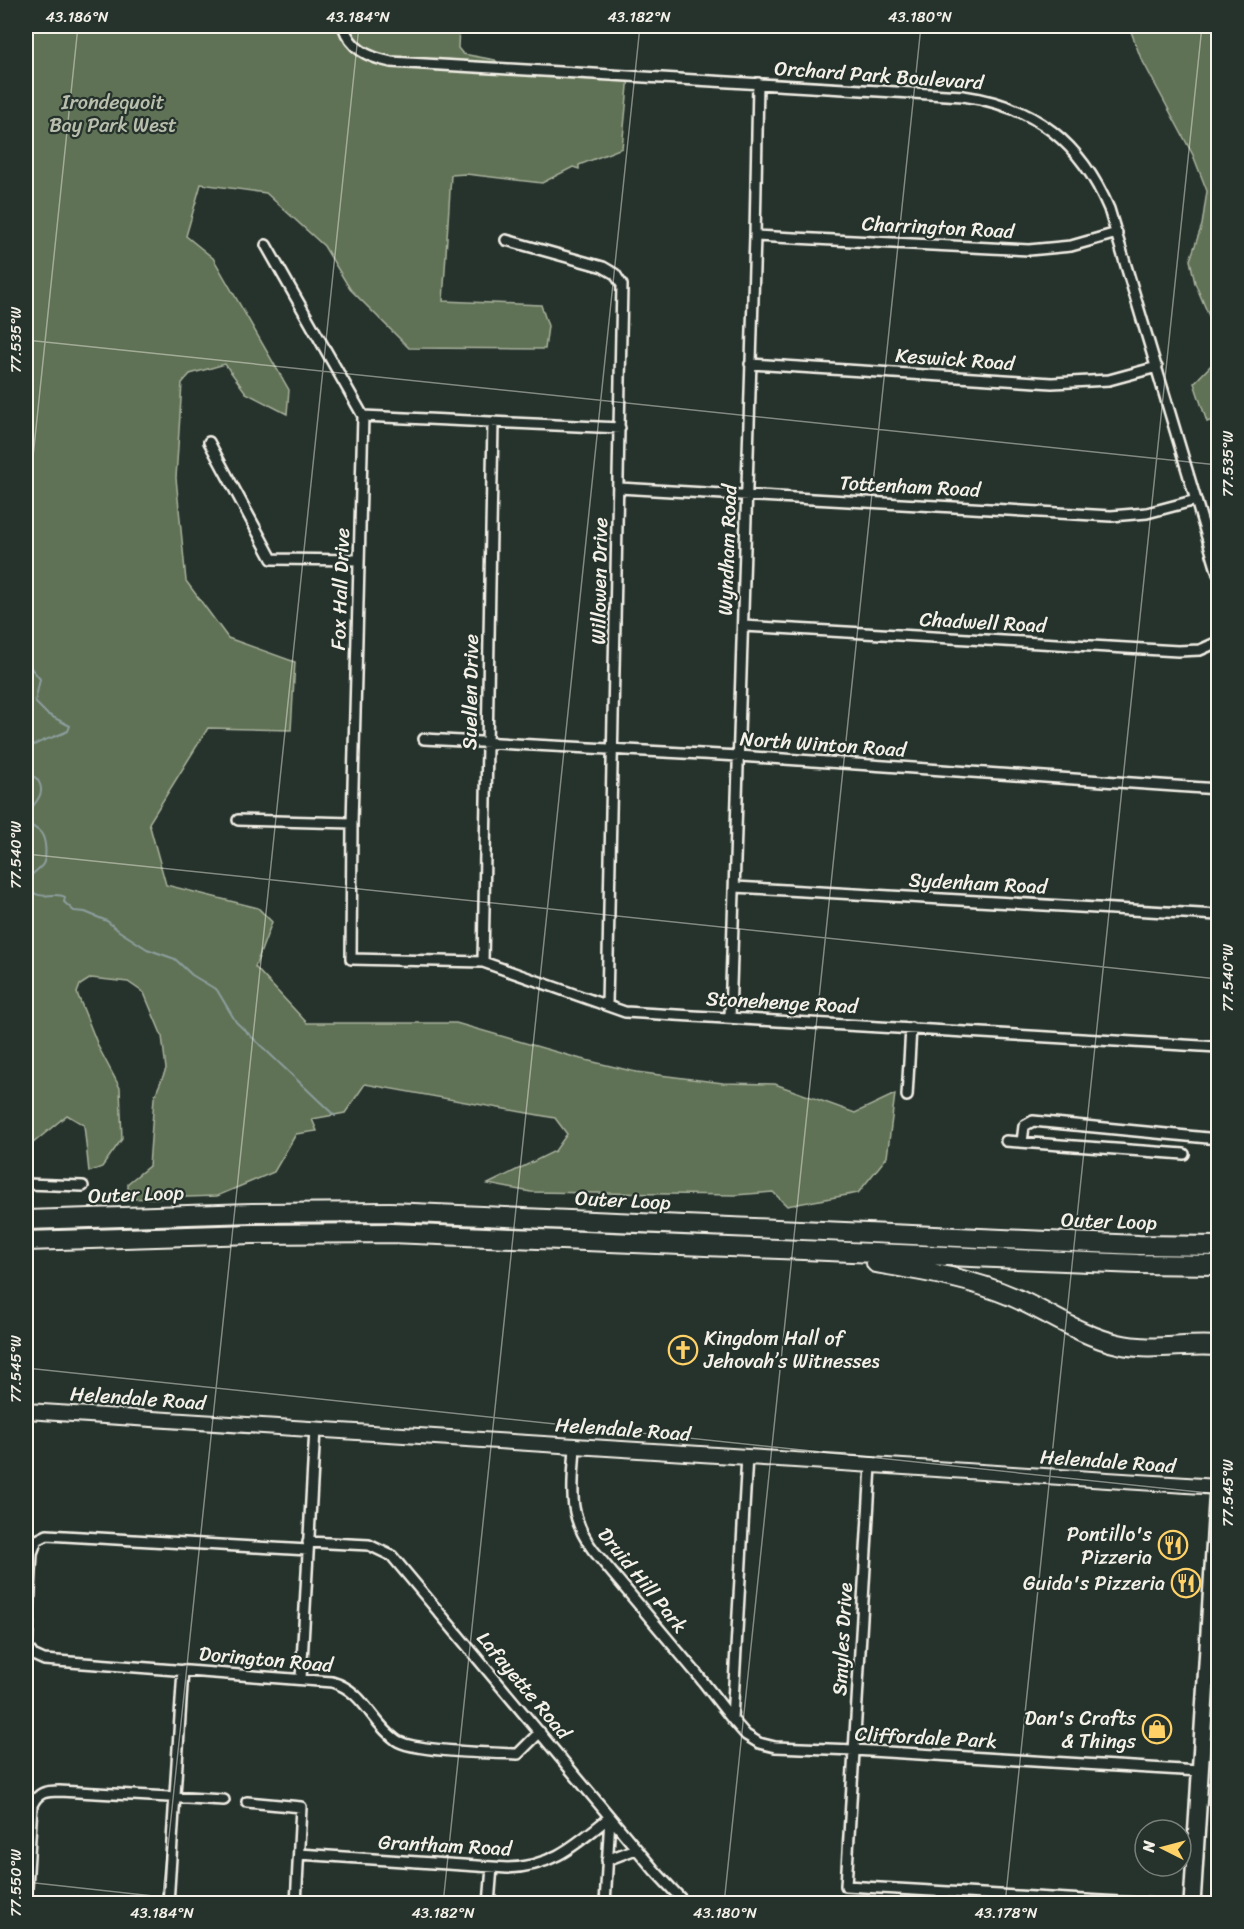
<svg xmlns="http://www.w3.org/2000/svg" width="1244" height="1929" viewBox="0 0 1244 1929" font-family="Sriracha,sans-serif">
<rect width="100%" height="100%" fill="#26332d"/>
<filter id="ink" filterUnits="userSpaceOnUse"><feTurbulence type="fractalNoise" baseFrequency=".0167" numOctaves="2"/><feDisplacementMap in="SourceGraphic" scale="12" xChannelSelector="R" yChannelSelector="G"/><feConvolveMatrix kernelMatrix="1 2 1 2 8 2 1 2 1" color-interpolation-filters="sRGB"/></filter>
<g filter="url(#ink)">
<path fill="#607255" stroke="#aab29e" stroke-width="1.5" d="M26,26H459L458,48L463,54L495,60L503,69L629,76L622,148L579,165V169L573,167L542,183L466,174L451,175L443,301L541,305L548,326L545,349L409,348L350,289L324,246L266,193L201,184L186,236L213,258L289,390L287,414L246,393L225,364L190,374L182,383L176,478L186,581L228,638L295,662L291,730L208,728L149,823L166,885L258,908L272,922L255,967L307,1023H456L581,1059L636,1072L723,1083L775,1084L855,1113L895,1094L887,1157L858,1193L787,1206L773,1192L735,1195L531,1192L488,1184L555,1151L567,1134L555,1118L365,1084L345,1113L312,1119L317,1131L296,1134L274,1172L217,1196L128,1199V1183L149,1166L154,1098L166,1069L162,1036L144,993L128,982L91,978L80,985L77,993L99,1048L120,1088L122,1139L102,1167L89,1172L84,1125L67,1115L26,1149Z
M1129,26H1218V418L1207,422L1194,383L1216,360L1214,328L1195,283L1190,260L1202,225L1207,191L1193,155L1140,56Z"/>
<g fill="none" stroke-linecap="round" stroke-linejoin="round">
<path stroke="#8c9e9e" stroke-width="2" d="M26,644V649
M26,662L40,679L35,702L47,714L70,726L68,731C52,739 41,739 26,750
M26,771C29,774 34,776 37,779C51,798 24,807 28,820C30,827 37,828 41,833C46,840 47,856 43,864C38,872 21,877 31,890C39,901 55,891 65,897L64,902L74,911L85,912L107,921L119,931L147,949L175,959L192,975L217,990L236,1022L335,1116"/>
<g stroke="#f4f1e8" stroke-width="14">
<path id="street" d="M343,26C351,49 367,57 391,62L963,96C1035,106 1081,143 1109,209L1218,574
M755,236L1029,250L1071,246L1117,233
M506,240L603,267L615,274L622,285L607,1005
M266,245L363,416L352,823L351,959L483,962L625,1012L1218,1047
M750,364L1052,383L1109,380L1157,367
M363,416L620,428
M209,442L272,559L359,560
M619,488L1111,516L1147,513L1196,500
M743,626L1178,651L1200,650L1218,642
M424,739L739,756L1218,789
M238,820L352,823
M735,887L1218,915
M483,962L493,422
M730,1017L755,236L758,83
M907,1096L911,1028
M1006,1141L1184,1154
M1022,1142L1024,1126L1033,1121L1218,1139
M26,1184L83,1186
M575,1446C573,1488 566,1513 593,1550L697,1674L732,1719L746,1735L759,1743L775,1747L854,1750L1199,1771
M871,1466L846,1886L1153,1904
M308,1542L369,1545L392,1556L655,1871L686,1904
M308,1550L47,1535L37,1540L32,1553L27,1647L33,1655L44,1660L332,1682C364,1691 371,1722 396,1740C412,1752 493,1753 518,1754L540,1732
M301,1679L315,1429
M732,1719L747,1456
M247,1802L301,1807L296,1904
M299,1854L507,1868C553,1867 576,1844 610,1817
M607,1860L636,1849
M26,1904L32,1805C38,1792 46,1791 59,1791L224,1800
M168,1904L183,1670
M489,1904L492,1867
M605,1904L610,1817"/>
</g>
<g stroke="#f4f1e8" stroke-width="18">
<path id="secondary" d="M26,1411L1218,1487"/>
</g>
<g stroke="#f4f1e8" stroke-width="20">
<path id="primary" d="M1192,1904L1218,1487"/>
</g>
<g stroke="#f4f1e8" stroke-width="22">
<path id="highway" d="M26,1220L252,1213L390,1212L1139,1245L1218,1246
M26,1241L253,1234L391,1233L1138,1264L1218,1265
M876,1263C923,1271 969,1278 1013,1297C1048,1312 1081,1336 1118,1344C1151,1352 1185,1343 1218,1346"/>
</g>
<use href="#street" stroke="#26332d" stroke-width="9"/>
<use href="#secondary" stroke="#26332d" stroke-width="14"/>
<use href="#primary" stroke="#26332d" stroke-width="15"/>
<use href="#highway" stroke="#26332d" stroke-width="18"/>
</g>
</g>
<path fill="none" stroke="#f4f1e8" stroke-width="1.5" stroke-opacity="0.45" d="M26,340L1218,465M26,524L78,26M26,854L1218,979M26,1368L1218,1494M26,1882L226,1904M162,1904L359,26M443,1904L640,26M724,1904L921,26M1005,1904L1202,26"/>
<defs>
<g id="church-ring" transform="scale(1.5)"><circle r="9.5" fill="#26332d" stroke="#ffd166" stroke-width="1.5"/><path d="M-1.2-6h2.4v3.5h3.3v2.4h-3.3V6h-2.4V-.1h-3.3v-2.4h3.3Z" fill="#ffd166"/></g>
<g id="restaurant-ring" transform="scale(1.5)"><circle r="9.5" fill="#26332d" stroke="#ffd166" stroke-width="1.5"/><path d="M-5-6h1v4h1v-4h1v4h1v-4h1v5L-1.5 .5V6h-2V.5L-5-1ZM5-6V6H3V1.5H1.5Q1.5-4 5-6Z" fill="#ffd166"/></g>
<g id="shop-ring" transform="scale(1.5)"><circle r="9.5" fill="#26332d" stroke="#ffd166" stroke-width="1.5"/><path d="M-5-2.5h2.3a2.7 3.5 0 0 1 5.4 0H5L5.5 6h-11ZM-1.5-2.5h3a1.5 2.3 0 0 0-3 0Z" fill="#ffd166"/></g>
</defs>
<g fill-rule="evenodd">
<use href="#church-ring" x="683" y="1350"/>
<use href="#restaurant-ring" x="1173" y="1545"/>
<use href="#restaurant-ring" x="1186" y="1583"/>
<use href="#shop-ring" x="1157" y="1729"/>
</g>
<g text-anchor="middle" stroke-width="4.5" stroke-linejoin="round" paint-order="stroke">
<g font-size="20" fill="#f4f1e8" stroke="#26332d">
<text transform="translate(879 75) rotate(4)" y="7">Orchard Park Boulevard</text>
<text transform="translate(938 227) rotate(3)" y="7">Charrington Road</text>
<text transform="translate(955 359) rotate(4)" y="7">Keswick Road</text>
<text transform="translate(910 486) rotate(3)" y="7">Tottenham Road</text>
<text transform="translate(727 550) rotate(-88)" y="7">Wyndham Road</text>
<text transform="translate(599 581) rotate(-89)" y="7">Willowen Drive</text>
<text transform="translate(340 589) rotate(-88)" y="7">Fox Hall Drive</text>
<text transform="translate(983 622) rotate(3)" y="7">Chadwell Road</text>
<text transform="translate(470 692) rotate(-89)" y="7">Suellen Drive</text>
<text transform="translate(823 744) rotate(4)" y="7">North Winton Road</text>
<text transform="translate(978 883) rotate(3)" y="7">Sydenham Road</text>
<text transform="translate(782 1002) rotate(3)" y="7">Stonehenge Road</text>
<text transform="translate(136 1194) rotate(-2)" y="7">Outer Loop</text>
<text transform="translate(623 1200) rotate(3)" y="7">Outer Loop</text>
<text transform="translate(1109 1221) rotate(2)" y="7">Outer Loop</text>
<text transform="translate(138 1398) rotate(4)" y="7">Helendale Road</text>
<text transform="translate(623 1429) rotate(4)" y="7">Helendale Road</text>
<text transform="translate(1108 1461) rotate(4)" y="7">Helendale Road</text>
<text transform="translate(643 1580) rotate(51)" y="7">Druid Hill Park</text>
<text transform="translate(842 1639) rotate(-87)" y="7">Smyles Drive</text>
<text transform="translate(266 1659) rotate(5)" y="7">Dorington Road</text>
<text transform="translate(524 1685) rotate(50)" y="7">Lafayette Road</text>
<text transform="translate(926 1737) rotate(3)" y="7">Cliffordale Park</text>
<text transform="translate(445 1845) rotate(3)" y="7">Grantham Road</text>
</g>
<g font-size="20" fill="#b9bead" stroke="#26332d">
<text x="113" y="109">Irondequoit<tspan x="113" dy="23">Bay Park West</tspan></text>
</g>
<g font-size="20" fill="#f4f1e8" stroke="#26332d" text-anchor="end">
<text x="704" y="1345" text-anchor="start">Kingdom Hall of<tspan x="704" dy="23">Jehovah’s Witnesses</tspan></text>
<text x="1152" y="1541">Pontillo's<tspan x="1152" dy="23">Pizzeria</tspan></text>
<text x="1165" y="1590">Guida's Pizzeria</text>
<text x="1136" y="1725">Dan's Crafts<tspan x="1136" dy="23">&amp; Things</tspan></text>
</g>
</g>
<rect width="1244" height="1929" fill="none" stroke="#26332d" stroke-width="66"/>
<g transform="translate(1163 1848) rotate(276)"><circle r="28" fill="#26332d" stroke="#787f78" stroke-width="1.5"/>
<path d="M0-4.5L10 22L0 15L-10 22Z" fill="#ffd166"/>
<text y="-9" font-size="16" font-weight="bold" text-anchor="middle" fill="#f4f1e8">N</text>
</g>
<rect x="33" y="33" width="1178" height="1863" fill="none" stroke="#f4f1e8" stroke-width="2"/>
<g font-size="15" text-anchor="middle" fill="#f4f1e8">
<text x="77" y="22">43.186°N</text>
<text x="358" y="22">43.184°N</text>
<text x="639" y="22">43.182°N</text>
<text x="920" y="22">43.180°N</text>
<text transform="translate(16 340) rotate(-90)" y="5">77.535°W</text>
<text transform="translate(1228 464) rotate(-90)" y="5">77.535°W</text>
<text transform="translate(16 855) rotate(-90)" y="5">77.540°W</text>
<text transform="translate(1228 978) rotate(-90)" y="5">77.540°W</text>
<text transform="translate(16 1369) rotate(-90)" y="5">77.545°W</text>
<text transform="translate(1228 1493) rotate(-90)" y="5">77.545°W</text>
<text transform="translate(16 1883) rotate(-90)" y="5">77.550°W</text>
<text x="162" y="1918">43.184°N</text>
<text x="443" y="1918">43.182°N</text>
<text x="725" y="1918">43.180°N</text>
<text x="1006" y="1918">43.178°N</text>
</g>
</svg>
